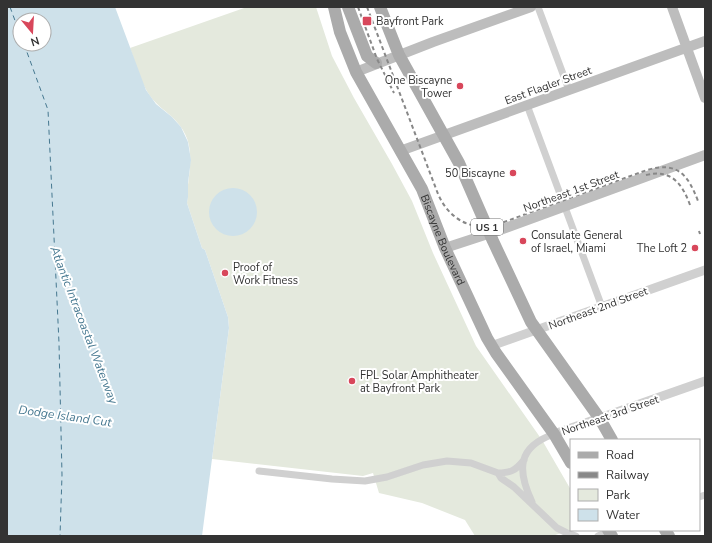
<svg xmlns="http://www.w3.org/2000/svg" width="712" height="543" viewBox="0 0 712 543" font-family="'Nunito Sans',sans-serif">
<rect width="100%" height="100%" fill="#fff"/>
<path fill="#e4e9dd" d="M247,7H316L332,56L354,98L392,164L412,201L433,253L476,346L542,440L571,490V530L552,536H475L465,520L422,503L379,493L373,473L363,476L212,459L229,328L228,317L205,250L202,248L187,203C188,196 187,191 188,185C191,161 194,140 176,121C168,112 157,106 150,96C140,82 136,64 130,48Z"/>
<path fill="#cee1ea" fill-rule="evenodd" d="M7,7H115L146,90L156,104L172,117L181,127L188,142L191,160L188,183V197L187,203L202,248L205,250L228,317L229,328L202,536H7ZM20,20H44V44H20Z
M209 212a24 24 0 1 1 48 0a24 24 0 1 1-48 0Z"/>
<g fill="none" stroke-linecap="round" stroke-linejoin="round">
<path stroke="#467890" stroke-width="1" stroke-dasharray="5 4" stroke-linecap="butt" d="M10,7L20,34
M24,44L48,110L59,343L62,475L60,536"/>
<path stroke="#d0d0d0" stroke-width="7" d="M538,7L569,90
M527,105L602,307
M259,471L332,479L365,481L387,477L423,465L447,461L471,463L498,473L501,478L514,487L557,528L567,533L576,536
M498,473C511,473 516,470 524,460
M699,497L705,495
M532,502C517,470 517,447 554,434
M598,536L612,530"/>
<path stroke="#d0d0d0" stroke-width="9" d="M491,346L705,270
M554,434L705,381"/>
<path stroke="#bdbdbd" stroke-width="10" d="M672,7L705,98
M356,72L433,42L531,7
M400,151L705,41
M445,248L500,230L705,155"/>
<g stroke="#ababab" stroke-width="12">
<path id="s1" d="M334,7L340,32L356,72L422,189L445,248L487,338L496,353L554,434L571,463"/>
<path d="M348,7L367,56L376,63"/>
<path d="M380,7L399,55L459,163L493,241L531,322L600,419L612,440"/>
<path d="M608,530L612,536"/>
<path d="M665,530L669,536"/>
</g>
<path stroke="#888" stroke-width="2" stroke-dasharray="4 3" stroke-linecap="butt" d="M358,7L377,59L394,93
M367,7L438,194C448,217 468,230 493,226L647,170C678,161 688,175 698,201
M646,175C671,169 682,183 690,205
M699,231L700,234"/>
</g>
<g fill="#d8475b" stroke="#fff" stroke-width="1.5">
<rect x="362" y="16" width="10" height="10" rx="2"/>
<circle cx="460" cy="86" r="4"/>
<circle cx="513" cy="173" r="4"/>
<circle cx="523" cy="241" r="4"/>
<circle cx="695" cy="248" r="4"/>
<circle cx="225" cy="273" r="4"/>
<circle cx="352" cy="381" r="4"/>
</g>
<g text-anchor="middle" stroke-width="4" stroke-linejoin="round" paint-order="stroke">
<rect fill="#fff" stroke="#707070" stroke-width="1" x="471" y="219" width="32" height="16" rx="3"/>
<g font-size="10" font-weight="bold" fill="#333">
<text x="487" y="231">US 1</text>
</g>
<g font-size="11" fill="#333" stroke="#fff" text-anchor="start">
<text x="376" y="25">Bayfront Park</text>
<text x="452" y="84" text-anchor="end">One Biscayne<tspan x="452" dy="13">Tower</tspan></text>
<text x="505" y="177" text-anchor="end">50 Biscayne</text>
<text x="531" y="239">Consulate General<tspan x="531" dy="13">of Israel, Miami</tspan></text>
<text x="687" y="252" text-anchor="end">The Loft 2</text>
<text x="233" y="271">Proof of<tspan x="233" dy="13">Work Fitness</tspan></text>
<text x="360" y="379">FPL Solar Amphitheater<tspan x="360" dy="13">at Bayfront Park</tspan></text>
</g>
<g font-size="11" fill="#333" stroke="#fff">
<text transform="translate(548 85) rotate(-20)" y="4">East Flagler Street</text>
<text transform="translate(571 191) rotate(-20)" y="4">Northeast 1st Street</text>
<text dy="4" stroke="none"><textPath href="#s1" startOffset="258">Biscayne Boulevard</textPath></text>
<text transform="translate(598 308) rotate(-20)" y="4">Northeast 2nd Street</text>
<text transform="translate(610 415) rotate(-19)" y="4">Northeast 3rd Street</text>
</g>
<g font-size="12" font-style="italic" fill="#467890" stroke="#fff">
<text transform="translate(84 325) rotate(69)" y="4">Atlantic Intracoastal Waterway</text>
<text transform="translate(65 416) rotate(8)" y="4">Dodge Island Cut</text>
</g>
</g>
<rect width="712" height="543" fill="none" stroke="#333333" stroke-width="16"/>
<rect x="570" y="439" width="130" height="92" fill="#ffffff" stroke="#adadad"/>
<rect x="578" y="452" width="20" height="6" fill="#ababab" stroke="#adadad"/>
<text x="606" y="459" font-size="12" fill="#333333">Road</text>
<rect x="578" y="472" width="20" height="6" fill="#888888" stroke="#adadad"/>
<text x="606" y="479" font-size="12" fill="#333333">Railway</text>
<rect x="578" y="489" width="20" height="12" fill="#e4e9dd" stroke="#adadad"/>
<text x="606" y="499" font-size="12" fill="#333333">Park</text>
<rect x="578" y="509" width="20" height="12" fill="#cee1ea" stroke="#adadad"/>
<text x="606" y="519" font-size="12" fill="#333333">Water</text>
<g transform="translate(32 32) rotate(162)"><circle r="19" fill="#ffffff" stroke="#adadad"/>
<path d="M0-3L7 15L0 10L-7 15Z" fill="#d8475b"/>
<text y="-6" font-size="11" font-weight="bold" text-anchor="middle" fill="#333333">N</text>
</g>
</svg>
